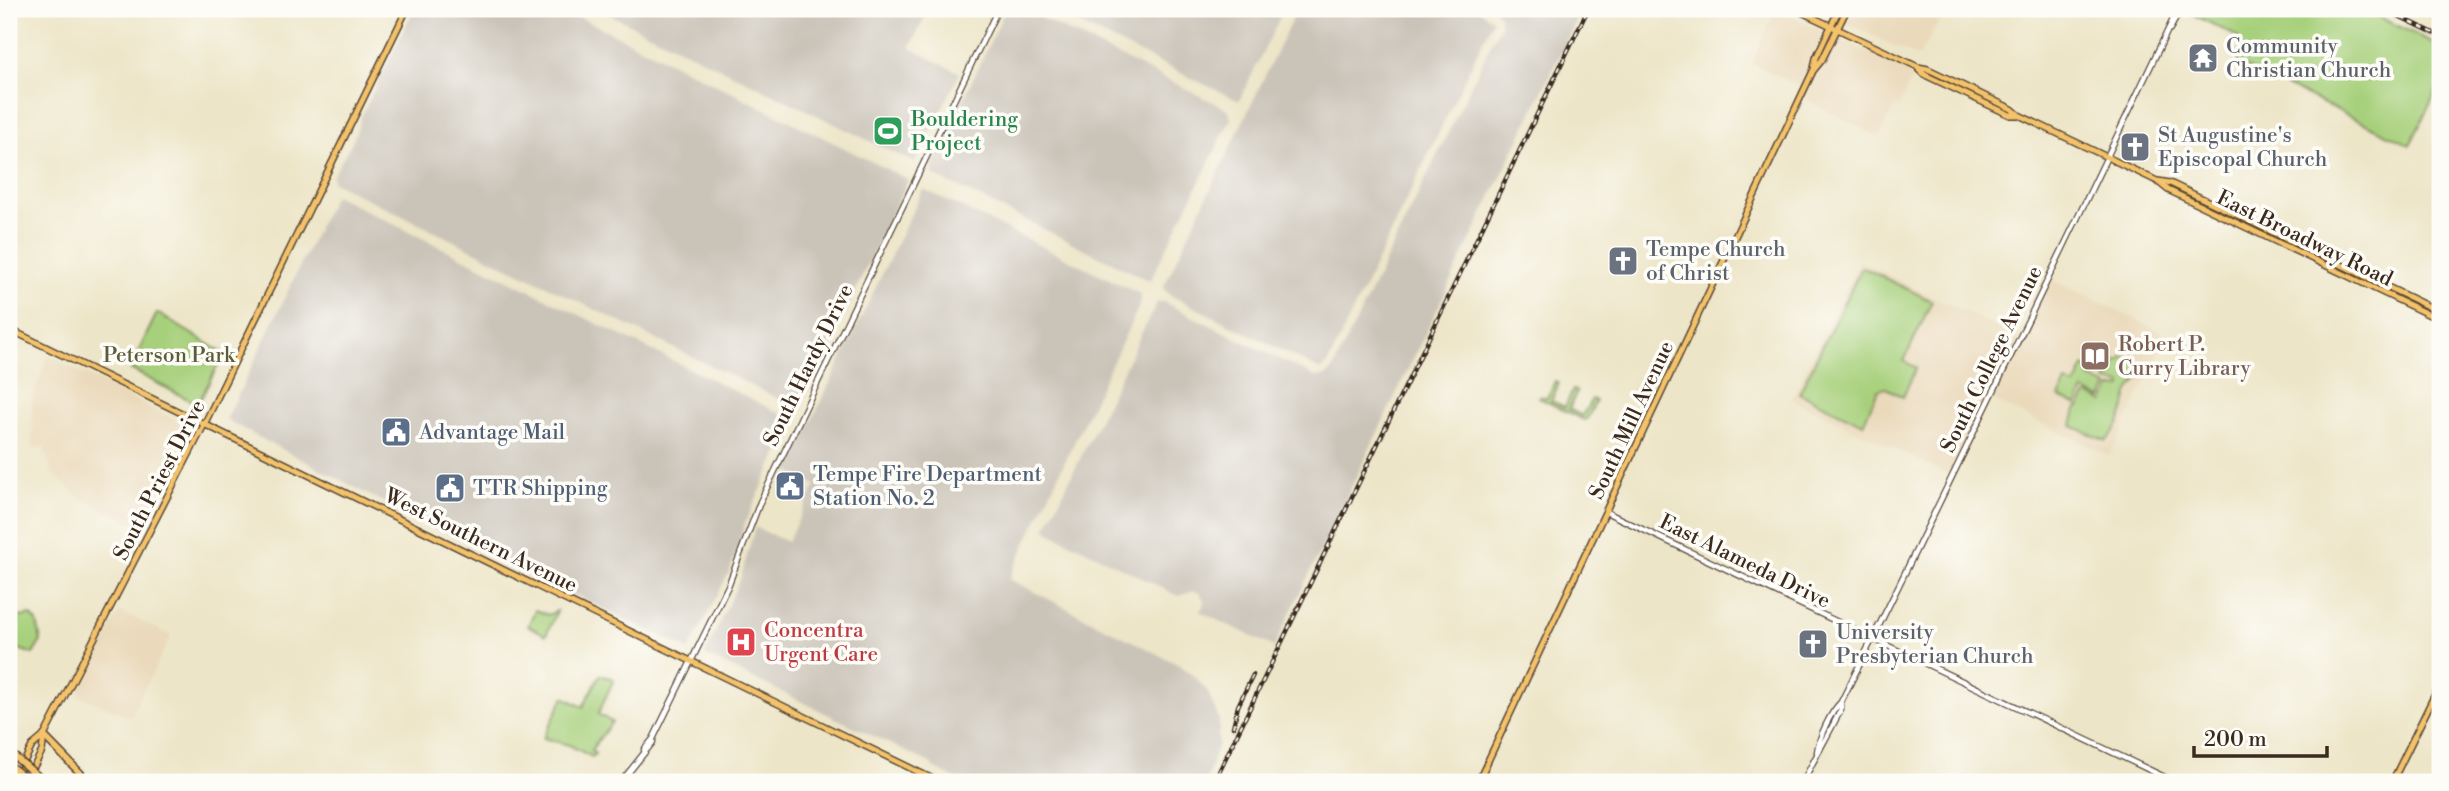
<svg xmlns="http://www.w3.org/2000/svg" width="2449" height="791" viewBox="0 0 2449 791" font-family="'Libre Bodoni',serif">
<rect width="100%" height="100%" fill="#fdfcf7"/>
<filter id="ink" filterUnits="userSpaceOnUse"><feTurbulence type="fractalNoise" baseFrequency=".0143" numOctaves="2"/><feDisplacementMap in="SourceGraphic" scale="14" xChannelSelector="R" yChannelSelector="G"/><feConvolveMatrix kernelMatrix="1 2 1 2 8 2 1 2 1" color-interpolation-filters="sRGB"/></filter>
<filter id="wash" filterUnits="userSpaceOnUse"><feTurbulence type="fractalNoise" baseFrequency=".00686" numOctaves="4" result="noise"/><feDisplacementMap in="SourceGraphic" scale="28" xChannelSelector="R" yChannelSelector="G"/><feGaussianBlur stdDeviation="1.57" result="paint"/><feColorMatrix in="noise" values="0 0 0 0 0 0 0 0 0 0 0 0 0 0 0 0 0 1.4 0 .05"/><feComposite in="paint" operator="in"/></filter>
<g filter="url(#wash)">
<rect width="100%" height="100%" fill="#ede5c7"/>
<path fill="#ead9ba" d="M1776,9L1914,73L1899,106L1895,105L1879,137L1806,100L1810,91L1751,63Z
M1852,9H1947L1918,57L1845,23Z
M1859,261L2019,338L2049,278L2168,335L2110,456L1990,399L1951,476L1791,399Z
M51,357L189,427L190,432L142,528L80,498L52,473L43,446L33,448L32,399L47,359Z
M120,611L171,636L130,717L80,696L78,692L79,686Z"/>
<path fill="#cac3b8" d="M414,9H563L907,179V182L799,409L333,182L332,177L353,140L362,115Z
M598,9H929L910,48L960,73L915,163Z
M1006,9H1023L1229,110L1231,119L1150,281L933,175L932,165Z
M1048,9H1284L1239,101Z
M1297,9H1477L1493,20L1327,365L1321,370L1170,295L1163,288Z
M1494,9H1582L1274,647L1199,611L1202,609L1205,601L1199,593L1193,591L1180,596L1174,594L1049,532L1046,528L1157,302H1163L1316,377L1326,376L1332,371L1500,26V15Z
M923,189L1140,294L1141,302L1009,579L1181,666L1196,678L1208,692L1219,720L1218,743L1206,782H961L932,767V764L708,657L705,654L741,577L755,527L787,542L816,485L788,470Z
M334,195L790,418L792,423L745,523L730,571L689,650L377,499L226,420Z"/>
<path fill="#a7d07b" stroke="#717d4c" stroke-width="2" d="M2186,9H2362L2440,46V84L2410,145L2238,63L2237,55L2241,48L2238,37L2188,12Z
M1862,267L1932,301L1904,361L1916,368L1903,397L1886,388L1878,390L1863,424L1799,393Z
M157,313L227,355L221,359L199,402L197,400L195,403L130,369Z
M2123,356L2146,367C2140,378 2135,381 2130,390C2126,396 2127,400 2125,406C2123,417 2114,435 2106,441L2072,426L2076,409L2081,405L2086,396L2089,395L2104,402L2111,388L2122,387V384L2106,381L2117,360L2120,361Z
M2084,367L2093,371L2090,378L2108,386L2102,399L2084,391L2077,405L2059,397L2066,382L2075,386Z
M1555,381L1559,383L1551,401L1565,407L1573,390L1577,392L1569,409L1582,416L1592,399L1596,401L1587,419L1584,420L1539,398L1540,396L1547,398Z
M535,610L548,615L557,611L546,635L528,626Z
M9,613L21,617L31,615L37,622L41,641L33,654L10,646L13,639L9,636Z
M600,675L614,679L598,714L612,722L591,750L595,754L592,757L569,745L543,738L564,697L583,707Z"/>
</g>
<g filter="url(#ink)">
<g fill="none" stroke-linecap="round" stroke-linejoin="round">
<g stroke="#564637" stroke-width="7">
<path id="minor" d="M2170,29L2181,9
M1606,512L2175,782
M645,752L644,750L653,739
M1817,752C1819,737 1830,713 1841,702C1956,472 2067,240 2178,9
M621,782L653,742V739L728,586L760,502L998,9
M1803,782C1815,757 1829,734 1841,709V703"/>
</g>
<g stroke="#564637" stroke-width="8">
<path id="major" d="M1795,9L1918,67L1928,69L2012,109L2019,115L2157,181L2168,190L2440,320
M1814,68L1816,58L1839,9
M1918,68L1925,75L2010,115H2019
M2158,181L2170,183L2440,312
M9,329L939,782
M14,782L32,746L44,736
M26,782L42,751L44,736L200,433L407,9
M1478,782L1813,71L1822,60L1847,9
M2392,782L2440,684"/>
</g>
<g stroke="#564637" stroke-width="9">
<path id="highway" d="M44,736L89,782"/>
</g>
<use href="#minor" stroke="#fff" stroke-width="4.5"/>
<use href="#major" stroke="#f3c26a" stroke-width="5"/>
<use href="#highway" stroke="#f3c26a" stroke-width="6"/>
<g stroke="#3b2a1e" stroke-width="4.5">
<path id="rail" d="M2384,9L2440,36
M1233,727L1238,706L1253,675
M1214,782L1588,9"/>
</g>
<use href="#rail" stroke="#fdfcf7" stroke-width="2" stroke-dasharray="5" stroke-linecap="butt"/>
<g stroke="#564637" stroke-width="9" stroke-linecap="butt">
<path id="highway-bridge" d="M9,752L45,782
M9,765L31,782
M9,775L18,782"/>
</g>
<use href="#highway-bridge" stroke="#f3c26a" stroke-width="6"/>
</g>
</g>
<defs>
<g id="temple-square" transform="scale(1.575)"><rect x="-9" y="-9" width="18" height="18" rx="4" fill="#6b7280" stroke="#fdfcf7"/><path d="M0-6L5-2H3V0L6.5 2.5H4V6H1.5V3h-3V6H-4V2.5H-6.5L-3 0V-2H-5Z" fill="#fff"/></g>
<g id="stadium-square" transform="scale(1.575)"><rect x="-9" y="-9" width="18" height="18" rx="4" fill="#2e9e5b" stroke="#fdfcf7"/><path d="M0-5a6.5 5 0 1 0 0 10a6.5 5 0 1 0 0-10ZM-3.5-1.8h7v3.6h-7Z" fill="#fff"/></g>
<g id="church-square" transform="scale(1.575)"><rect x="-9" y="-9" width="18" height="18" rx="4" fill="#6b7280" stroke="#fdfcf7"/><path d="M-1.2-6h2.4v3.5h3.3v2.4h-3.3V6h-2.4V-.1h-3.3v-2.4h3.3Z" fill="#fff"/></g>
<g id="library-square" transform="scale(1.575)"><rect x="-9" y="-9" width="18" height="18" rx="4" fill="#8d6e63" stroke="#fdfcf7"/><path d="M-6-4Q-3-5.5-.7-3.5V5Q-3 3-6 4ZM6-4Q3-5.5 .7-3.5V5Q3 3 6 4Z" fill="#fff"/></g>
<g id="civic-square" transform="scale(1.575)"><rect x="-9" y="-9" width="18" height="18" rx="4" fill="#5c6f8a" stroke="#fdfcf7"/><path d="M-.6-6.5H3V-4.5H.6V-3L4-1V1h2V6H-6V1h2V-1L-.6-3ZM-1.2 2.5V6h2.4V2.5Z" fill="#fff"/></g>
<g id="hospital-square" transform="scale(1.575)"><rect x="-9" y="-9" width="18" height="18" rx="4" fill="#e0444e" stroke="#fdfcf7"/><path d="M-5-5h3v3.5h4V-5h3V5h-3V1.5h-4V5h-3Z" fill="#fff"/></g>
</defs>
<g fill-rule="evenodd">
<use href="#temple-square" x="2203" y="58"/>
<use href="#stadium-square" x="888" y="131"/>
<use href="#church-square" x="2135" y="147"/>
<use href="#church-square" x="1623" y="261"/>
<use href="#library-square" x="2095" y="356"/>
<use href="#civic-square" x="396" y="432"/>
<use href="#civic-square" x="790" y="486"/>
<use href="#civic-square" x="450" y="488"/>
<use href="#hospital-square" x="741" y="642"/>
<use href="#church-square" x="1813" y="644"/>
</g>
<g text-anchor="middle" stroke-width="7" stroke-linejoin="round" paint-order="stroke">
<g font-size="21" fill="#5b616d" stroke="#fdfcf7" text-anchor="start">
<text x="2226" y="53">Community<tspan x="2226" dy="24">Christian Church</tspan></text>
<text x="2158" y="142">St Augustine's<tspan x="2158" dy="24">Episcopal Church</tspan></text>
<text x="1646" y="256">Tempe Church<tspan x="1646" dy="24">of Christ</tspan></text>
<text x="1836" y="639">University<tspan x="1836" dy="24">Presbyterian Church</tspan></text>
</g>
<g font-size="21" fill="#27864d" stroke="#fdfcf7" text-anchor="start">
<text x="911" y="126">Bouldering<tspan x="911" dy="24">Project</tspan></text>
</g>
<g font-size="21" fill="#3b2a1e" stroke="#fdfcf7">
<text transform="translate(2305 238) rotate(26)" y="7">East Broadway Road</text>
<text transform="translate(1991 359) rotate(-64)" y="7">South College Avenue</text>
<text transform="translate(808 365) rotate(-64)" y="7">South Hardy Drive</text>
<text transform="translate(1631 420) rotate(-65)" y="7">South Mill Avenue</text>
<text transform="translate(159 480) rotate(-63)" y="7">South Priest Drive</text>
<text transform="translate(481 540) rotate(26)" y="7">West Southern Avenue</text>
<text transform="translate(1745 561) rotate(26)" y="7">East Alameda Drive</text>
</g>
<g font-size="21" fill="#785e54" stroke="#fdfcf7" text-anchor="start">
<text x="2118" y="351">Robert P.<tspan x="2118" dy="24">Curry Library</tspan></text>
</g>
<g font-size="21" fill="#5b5c3a" stroke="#fdfcf7">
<text x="169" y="362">Peterson Park</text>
</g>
<g font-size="21" fill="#4e5e75" stroke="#fdfcf7" text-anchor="start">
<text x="419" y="439">Advantage Mail</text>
<text x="813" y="481">Tempe Fire Department<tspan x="813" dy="24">Station No. 2</tspan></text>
<text x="473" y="495">TTR Shipping</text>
</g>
<g font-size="21" fill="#be3a42" stroke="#fdfcf7" text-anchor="start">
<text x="764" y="637">Concentra<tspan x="764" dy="24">Urgent Care</tspan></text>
</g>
</g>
<rect width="2449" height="791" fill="none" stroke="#fdfcf7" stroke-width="35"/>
<path d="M2194 746v10h133v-10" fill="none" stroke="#3b2a1e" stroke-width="3.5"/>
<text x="2204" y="746" font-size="21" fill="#3b2a1e" stroke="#fdfcf7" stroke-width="5" paint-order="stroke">200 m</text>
</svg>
